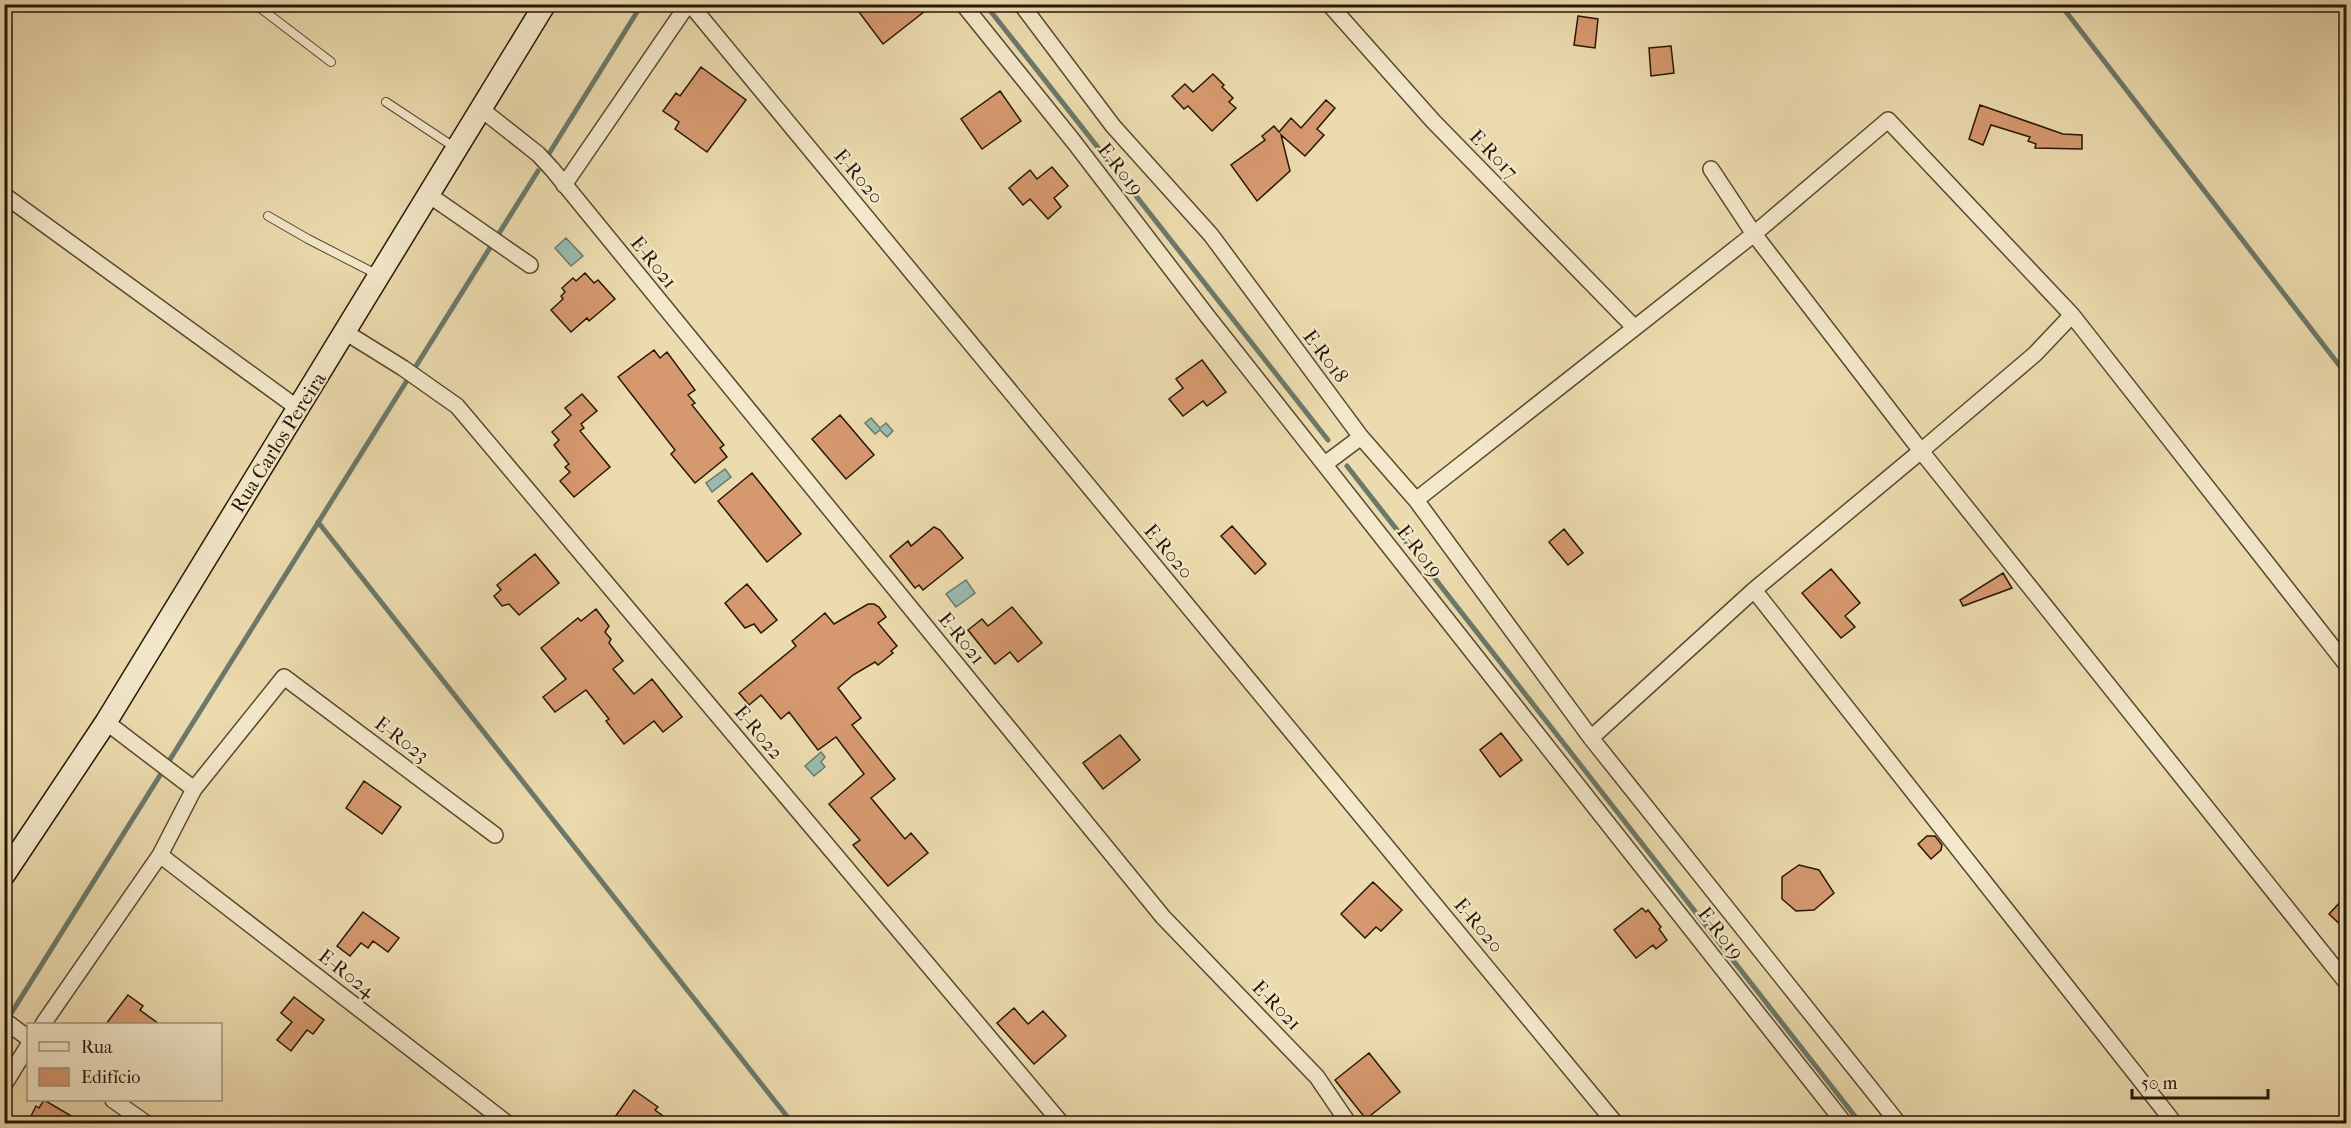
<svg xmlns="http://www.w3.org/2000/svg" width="2351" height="1128" viewBox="0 0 2351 1128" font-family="'IM FELL French Canon',serif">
<rect width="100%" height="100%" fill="#ecdbae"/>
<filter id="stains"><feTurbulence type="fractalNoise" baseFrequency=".00333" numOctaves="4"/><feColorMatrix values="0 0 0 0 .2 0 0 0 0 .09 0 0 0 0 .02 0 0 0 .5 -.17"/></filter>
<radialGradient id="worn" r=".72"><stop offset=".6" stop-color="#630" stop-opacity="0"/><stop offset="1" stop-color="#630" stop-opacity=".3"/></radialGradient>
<path fill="#99bbae" stroke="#6b796b" stroke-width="1.5" d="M566,238L583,256L571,266L555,248Z
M871,418L880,428L886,423L893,431L887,437L880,430L875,434L865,423Z
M725,469L731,477L712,492L706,483Z
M966,580L975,593L956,607L946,594Z
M821,752L825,757L821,762L825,767L814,776L805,766Z"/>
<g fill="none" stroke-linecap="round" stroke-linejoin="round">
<path stroke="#6b796b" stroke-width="5" d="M985,4L1328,440
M2060,4L2346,374
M545,160L642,4
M1347,466L1861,1124
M318,522L793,1124
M7,1020L538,171"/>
</g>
<path fill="#d6986f" stroke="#271707" stroke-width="1.5" d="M853,4H934L883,44Z
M1578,16L1598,19L1595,48L1574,45Z
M1671,46L1674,73L1651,76L1649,48Z
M701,67L746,100L707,152L675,129L679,122L663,111L676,93L680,96Z
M1213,74L1224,85L1222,87L1233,98L1229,102L1236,108L1212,131L1188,106L1184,109L1172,96L1185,84L1193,92Z
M1000,91L1021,121L982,149L961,119Z
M1326,100L1335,108L1317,129L1324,135L1305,156L1281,135L1290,171L1257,201L1231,165L1265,140L1262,136L1274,126L1279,132L1291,118L1301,128Z
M1980,105L2063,134L2082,135V149L2035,148L2036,144L2028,141L2030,137L1991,125L1983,145L1969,139Z
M1052,167L1068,186L1054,198L1061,207L1048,219L1030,199L1023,205L1009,188L1030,170L1037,179Z
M585,273L594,283L598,280L615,299L589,321L587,318L571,332L551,310L563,299L561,296L565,292L562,288L573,278L576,281Z
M654,350L660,358L667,352L695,390L688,395L695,403L692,405L724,445L720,448L727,457L695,483L671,454L675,450L618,377Z
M1202,360L1226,392L1207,406L1203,401L1183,416L1169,399L1183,388L1176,379Z
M582,394L597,411L581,424L584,428L580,431L610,467L574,497L560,481L570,472L565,467L569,464L554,445L559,440L552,432L571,415L565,408Z
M840,415L874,455L846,479L812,439Z
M752,473L801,534L767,562L718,501Z
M1232,526L1266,564L1255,574L1221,536Z
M934,527L940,530L963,558L923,590L919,585L915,588L890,556L908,541L911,546Z
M1564,529L1583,553L1568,565L1549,542Z
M535,554L559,583L519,615L509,604L502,606L494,596L501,590L497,585Z
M1831,569L1860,603L1845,616L1855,627L1841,638L1802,593Z
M2003,573L2012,588L1963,606L1960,600Z
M747,584L777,620L761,633L754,624L745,628L725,603Z
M868,604H874L879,607L886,617L878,623L897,646L891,651L893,653L878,665L875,662L853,675L838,688L861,718L852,725L895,779L871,798L905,839L911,833L928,853L888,886L853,845L860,840L829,804L864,774L836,737L818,750L789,712L781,719L761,695L749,705L739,693L796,646L792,641L825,613L834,624Z
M1012,607L1042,643L1018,662L1010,652L995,664L968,630L982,619L988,626Z
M596,609L609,626L605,632L611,639L609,643L623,661L613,669L634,694L652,679L682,717L663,732L654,721L624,744L606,721L609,719L586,690L555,712L543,697L566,679L541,648L578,618L581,621Z
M1501,733L1522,760L1500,777L1480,750Z
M1120,735L1140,760L1103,789L1083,763Z
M364,781L401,807L382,834L346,808Z
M1927,836H1935L1942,845L1941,850L1931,859L1918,844Z
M1799,865L1819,870L1834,893L1814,910L1796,911L1782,899V877Z
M1373,882L1402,910L1381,931L1376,927L1365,938L1341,914Z
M2346,896V930L2329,914Z
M1642,908L1646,912L1648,910L1661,927L1659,929L1667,940L1656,949L1653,945L1636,958L1614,930Z
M363,912L399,938L388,952L373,941L368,948L361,943L350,956L337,946Z
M128,995L143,1006L140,1010L159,1024H106Z
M294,997L324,1020L313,1034L307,1030L291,1051L277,1040L292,1022L281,1013Z
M1014,1008L1028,1024L1043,1011L1066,1036L1034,1064L997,1023Z
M1369,1053L1400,1092L1366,1119L1335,1080Z
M634,1090L658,1107L655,1110L674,1124H610Z
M44,1100L85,1124H27L36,1106L39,1108Z"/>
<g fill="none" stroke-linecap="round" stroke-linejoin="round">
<g stroke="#584831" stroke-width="10">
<path id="lane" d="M255,4L331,62
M386,102L454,147
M268,216L308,239L378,275"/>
</g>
<g stroke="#584831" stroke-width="18">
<path id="street" d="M690,4L1616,1124
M963,4L1074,142L1208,317L1845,1124
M1021,4L1113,126L1211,235L1361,437L1416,500L1591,738L1899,1124
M1329,4L1433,121L1634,327
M481,109L538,154L552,169L1163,917L1317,1077L1349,1124
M1711,169L1754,234L1921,451L2035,354L2072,315
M564,185L688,4
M4,195L299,409
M429,195L530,265
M345,332L403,368L457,406L1062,1124
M1325,464L1361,437
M1416,500L1754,234L1888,120L2072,315L2346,664
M1754,590L2175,1124
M106,722L194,789
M1591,738L1754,590L1921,451L2346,982
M160,855L508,1124
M4,1020L28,1038
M43,1024L160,855L194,789L284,677L495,835
M4,1085L28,1046
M113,1100L147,1124"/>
</g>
<g stroke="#271707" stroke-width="24">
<path id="secondary" d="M4,875L106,722L545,4"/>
</g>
<use href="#lane" stroke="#f3e8ca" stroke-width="8"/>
<use href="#street" stroke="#f3e8ca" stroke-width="15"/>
<use href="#secondary" stroke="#f3e8ca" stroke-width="21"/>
</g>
<g text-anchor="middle" stroke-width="4.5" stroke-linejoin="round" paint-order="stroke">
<g font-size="20" fill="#271707" stroke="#f3e8ca">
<text transform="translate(1494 154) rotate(46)" y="7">E-R017</text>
<text transform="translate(1121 169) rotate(52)" y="7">E-R019</text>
<text transform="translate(859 176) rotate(50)" y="7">E-R020</text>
<text transform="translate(654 262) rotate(51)" y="7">E-R021</text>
<text transform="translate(1326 356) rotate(53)" y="7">E-R018</text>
<text transform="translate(278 442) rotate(-58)" y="7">Rua Carlos Pereira</text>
<text transform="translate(1169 551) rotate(50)" y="7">E-R020</text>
<text transform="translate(1420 551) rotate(52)" y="7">E-R019</text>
<text transform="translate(962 638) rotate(51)" y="7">E-R021</text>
<text transform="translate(759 732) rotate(50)" y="7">E-R022</text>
<text transform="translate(402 739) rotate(37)" y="7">E-R023</text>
<text transform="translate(1479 925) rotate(50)" y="7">E-R020</text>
<text transform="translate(1721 933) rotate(52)" y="7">E-R019</text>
<text transform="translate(347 973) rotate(38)" y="7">E-R024</text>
<text transform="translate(1277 1005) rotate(46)" y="7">E-R021</text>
</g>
</g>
<rect width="2351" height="1128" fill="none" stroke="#ecdbae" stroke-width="24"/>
<rect x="6" y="6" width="2339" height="1116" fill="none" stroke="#271707" stroke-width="3"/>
<rect x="12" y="12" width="2327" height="1104" fill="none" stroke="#271707" stroke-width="1.5"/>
<rect x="27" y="1023" width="195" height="78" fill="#f3e8ca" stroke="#a1947c" stroke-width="1.5"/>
<rect x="39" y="1042" width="30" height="9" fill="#f3e8ca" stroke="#a1947c" stroke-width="1.5"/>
<text x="81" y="1053" font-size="18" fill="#271707">Rua</text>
<rect x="39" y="1068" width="30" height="18" fill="#d6986f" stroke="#a1947c" stroke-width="1.5"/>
<text x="81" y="1083" font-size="18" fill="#271707">Edifício</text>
<path d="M2132 1089v9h136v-9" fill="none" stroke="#271707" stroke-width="3"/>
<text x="2141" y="1089" font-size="18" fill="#271707" stroke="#f3e8ca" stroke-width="4.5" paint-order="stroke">50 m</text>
<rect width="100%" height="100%" filter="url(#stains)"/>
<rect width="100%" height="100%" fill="url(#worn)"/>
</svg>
